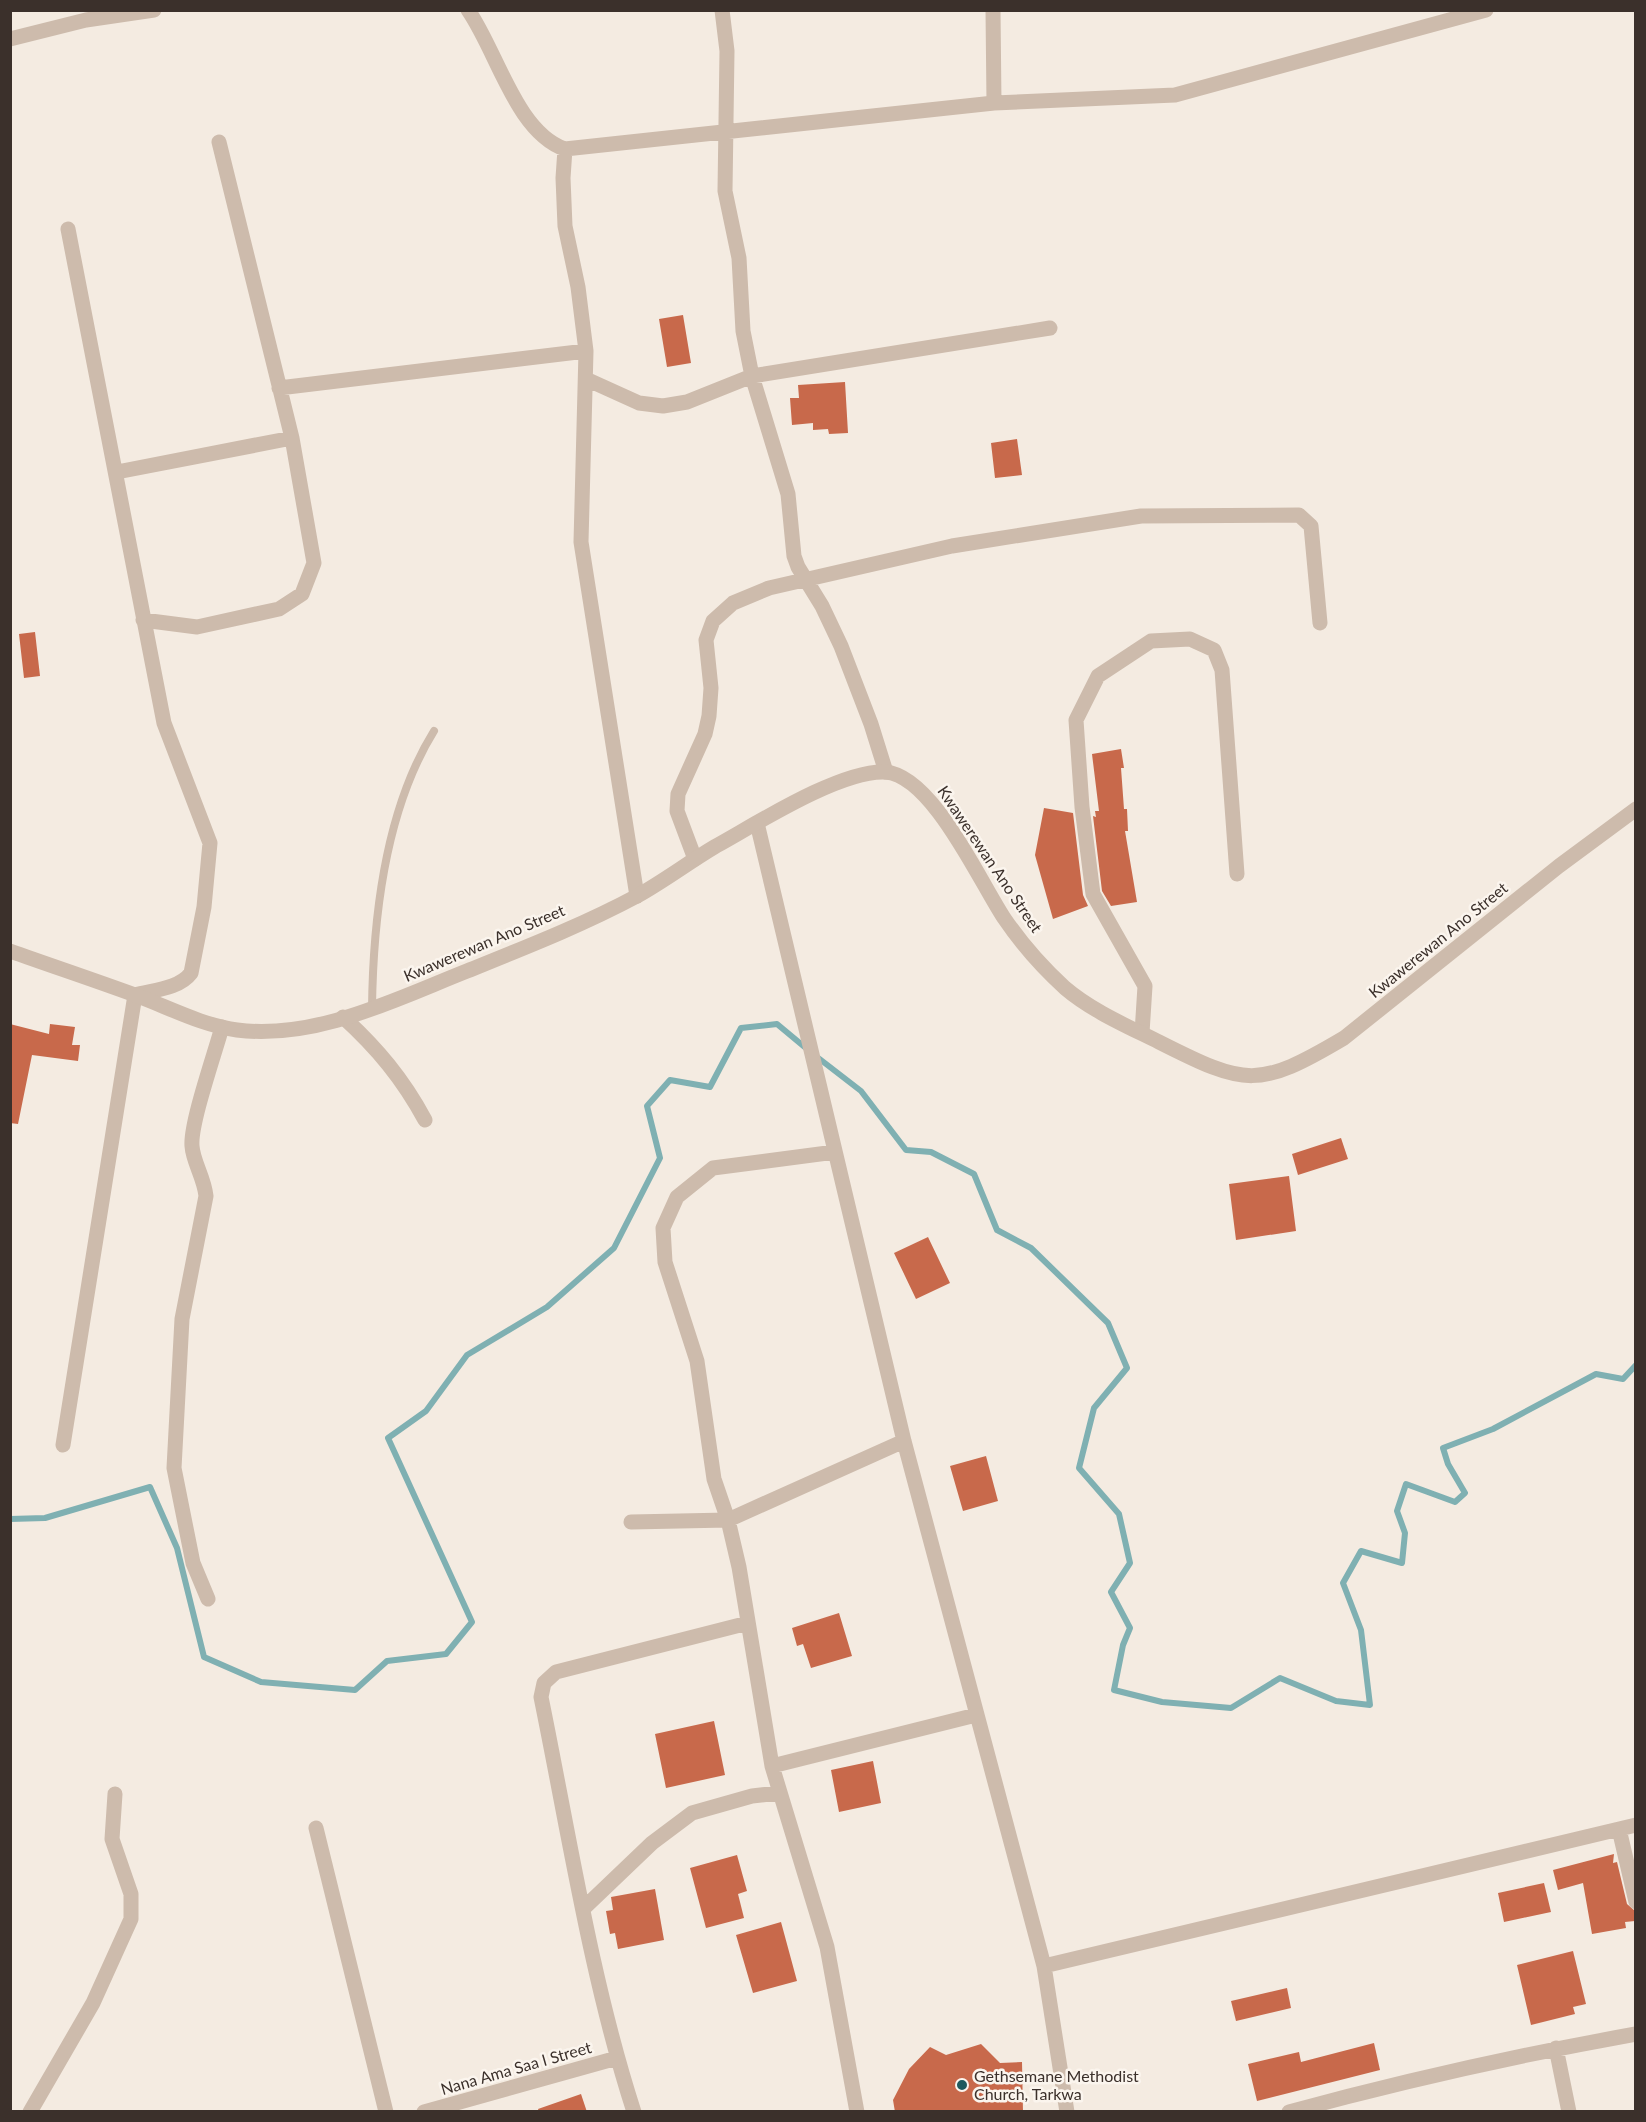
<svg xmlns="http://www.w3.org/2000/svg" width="1646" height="2122" viewBox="0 0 1646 2122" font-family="Lato,sans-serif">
<rect width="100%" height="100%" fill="#f4ebe1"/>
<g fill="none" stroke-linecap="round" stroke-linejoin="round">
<path stroke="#7fb0b2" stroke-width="6" d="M817,1057L861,1091L906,1150L931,1152L974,1174L997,1230L1031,1248L1108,1323L1127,1368L1094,1408L1079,1468L1119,1514L1130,1563L1111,1592L1130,1628L1123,1645L1114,1690L1162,1702L1231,1708L1280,1678L1336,1701L1370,1705L1361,1630L1343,1583L1361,1551L1402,1563L1405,1533L1397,1511L1406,1484L1455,1502L1465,1493L1448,1464L1443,1448L1493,1429L1596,1374L1623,1379L1636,1365
M10,1519L45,1518L150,1487L177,1548L204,1657L261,1682L355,1690L387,1661L446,1654L472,1622L388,1438L426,1411L467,1355L547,1307L614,1248L660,1158L647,1106L670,1080L710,1087L741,1028L777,1024L807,1049"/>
</g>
<path fill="#c8694b" d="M683,315L691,363L667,367L659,319Z
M845,382L848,433L829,434L828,429L813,430V423L792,425L790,398H799L798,385Z
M1017,439L1022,475L995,478L991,443Z
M35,632L40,676L24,678L19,634Z
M1121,749L1124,768H1121L1124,809H1127L1128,831H1125L1137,902L1111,906L1102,891L1093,816L1096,817L1095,811H1099L1092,754Z
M1044,808L1073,813L1083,895L1088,906L1053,919L1035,855Z
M10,1024L49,1034L50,1024L75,1027L72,1045H80L78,1061L32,1055L18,1124L10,1123Z
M1341,1138L1348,1159L1298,1175L1292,1154Z
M1289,1176L1296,1231L1236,1240L1229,1184Z
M928,1237L950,1283L916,1299L894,1253Z
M986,1456L998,1501L963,1511L950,1466Z
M839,1613L852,1656L811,1668L803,1644L797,1646L792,1628Z
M714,1721L725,1775L666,1788L655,1734Z
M873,1761L881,1803L839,1812L831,1770Z
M1614,1854L1613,1863L1617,1862L1627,1904L1635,1911V1921L1625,1922L1626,1928L1592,1934L1583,1883L1558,1890L1553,1870Z
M737,1855L747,1891L738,1894L744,1918L706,1928L690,1868Z
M1544,1883L1551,1912L1504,1922L1498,1893Z
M655,1889L664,1940L618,1949L615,1933L610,1934L606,1911L613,1910L611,1897Z
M781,1922L797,1981L753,1993L736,1935Z
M1573,1951L1586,2004L1573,2007L1575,2014L1531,2025L1517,1965Z
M1287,1988L1291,2008L1236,2021L1231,2001Z
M1374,2043L1380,2070L1257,2101L1248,2064L1299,2052L1301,2062Z
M981,2044L1000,2063L1022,2062L1023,2112H895L893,2100L909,2069L930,2047L946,2055Z
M581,2094L587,2112H539L538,2109Z"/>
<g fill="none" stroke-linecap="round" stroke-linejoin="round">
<path stroke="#cdbbac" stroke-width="8" d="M372,1009C373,918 385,810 434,731"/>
<path stroke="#cdbbac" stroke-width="15" d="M468,10C497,51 516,132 565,149L994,103L993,10
M722,10L727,51L725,191L739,258L743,331L752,376L788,494L794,556L798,567L822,606L841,646L871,724L886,772
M10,39L86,20L154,10
M994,103L1175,95L1486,10
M565,149L563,178L565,226L578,287L586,351L581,542L637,896
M586,379L639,403L663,406L687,402L752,376L1050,328
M279,388L586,351
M117,472L292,438
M143,620L197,627L279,609L302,594L314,563L292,438L219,142
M757,823L904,1441L1044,1966L1067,2112
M695,859L677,811L678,794L705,734L709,716L711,688L706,640L713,621L733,603L769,588L952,546L1141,516L1299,515L1311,526L1320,623
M343,1017C377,1048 403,1079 425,1120
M1142,1033L1145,986L1093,894L1082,807L1076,720L1098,676L1151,641L1190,639L1214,650L1222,670L1237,874
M835,1152L713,1168L677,1197L663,1228L665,1262L697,1361L714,1479L728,1520L739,1567L772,1766L827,1947L857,2112
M63,1445L135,995C153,990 179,989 191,973L204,907L210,843L164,723L68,229
M631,1522L728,1520L904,1441
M208,1599L193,1563L174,1468L182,1319L206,1196C204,1177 193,1162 192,1146C190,1124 215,1053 222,1027
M772,1766L976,1715
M316,1828L386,2112
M1619,1829L1636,1902
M584,1908L652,1843L692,1813L752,1796L779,1793
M1044,1966L1636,1825
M1556,2048L1569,2112
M30,2112L93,2003L131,1919V1894L112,1839L115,1794
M424,2112L617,2058
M634,2112C591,1979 569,1834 541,1697L544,1683L556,1672L748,1623
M1289,2112C1403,2081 1519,2055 1636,2034"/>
<path stroke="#cdbbac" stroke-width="15" d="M10,951C52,966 94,980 135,995C168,1007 201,1025 237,1030C316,1040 396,999 467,971C524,948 583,925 637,896C664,881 689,862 716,846C756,824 840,770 885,772C932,775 979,880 1004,918C1021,943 1043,968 1065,988C1092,1011 1127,1026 1159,1042C1246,1086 1258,1089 1344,1038L1559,866L1636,809"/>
</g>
<circle fill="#1f5a5e" stroke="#fbf5ee" stroke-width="2" cx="962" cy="2085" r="6"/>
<g text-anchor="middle" stroke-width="5" stroke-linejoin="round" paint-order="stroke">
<g font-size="16" fill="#3b302b" stroke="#fbf5ee">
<text transform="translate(990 859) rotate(56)" y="6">Kwawerewan Ano Street</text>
<text transform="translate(1438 940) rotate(-39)" y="6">Kwawerewan Ano Street</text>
<text transform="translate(484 943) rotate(-23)" y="6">Kwawerewan Ano Street</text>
<text transform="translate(516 2068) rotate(-16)" y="6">Nana Ama Saa I Street</text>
</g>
<g font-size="16" fill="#3b302b" stroke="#fbf5ee" text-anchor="start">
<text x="974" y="2082">Gethsemane Methodist<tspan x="974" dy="18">Church, Tarkwa</tspan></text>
</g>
</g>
<rect width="1646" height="2122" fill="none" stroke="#3b302b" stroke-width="24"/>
</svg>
